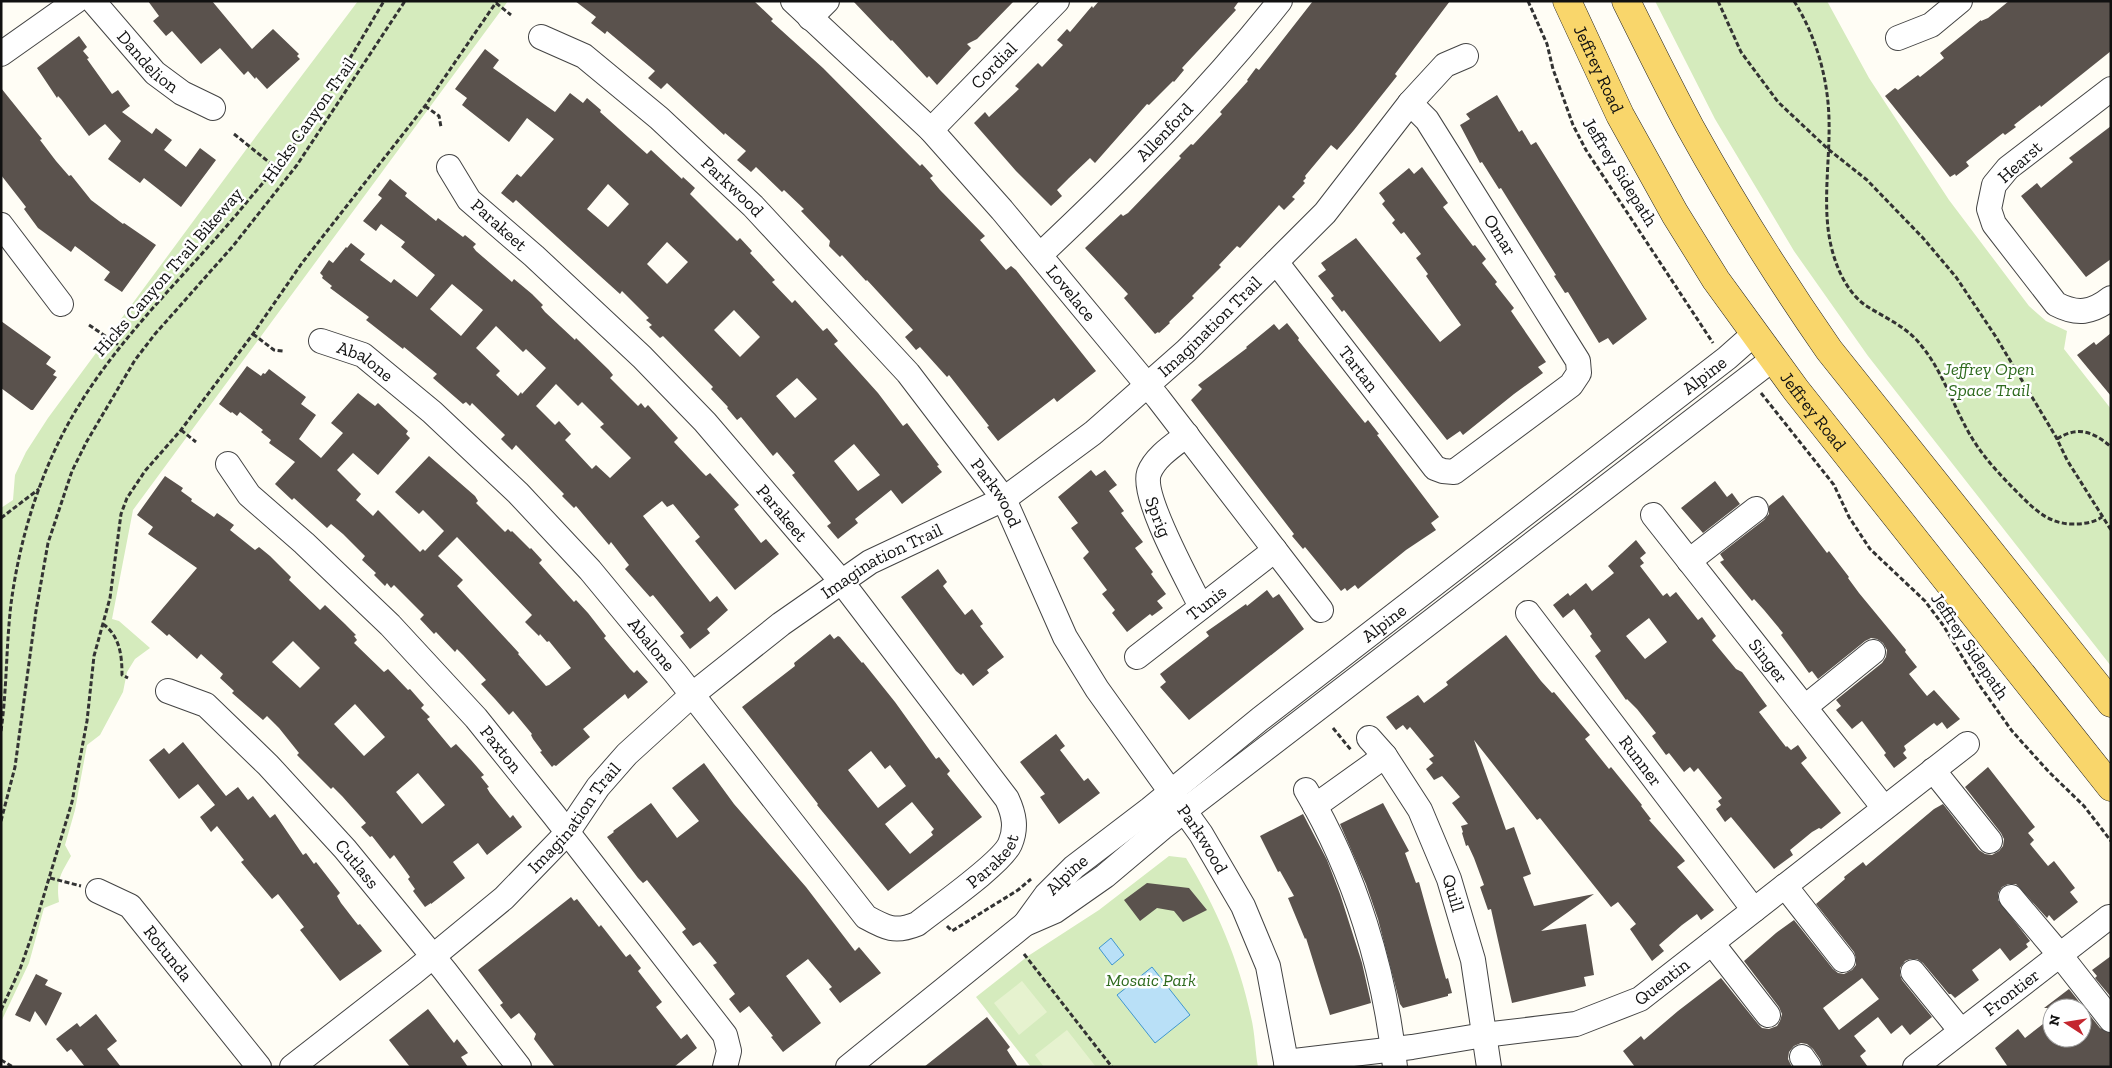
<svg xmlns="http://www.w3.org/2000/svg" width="2112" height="1068" viewBox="0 0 2112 1068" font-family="'Zilla Slab',serif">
<rect width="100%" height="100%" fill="#fffdf5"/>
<path fill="#d5ebbd" d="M358,1H508L133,510L112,619L119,621L150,648L135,659L127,672L123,692L100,735L87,745L75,810L65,845L71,856C60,875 56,881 59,902L44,908L29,963L1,1022V508L13,500L15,475L26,452L48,418L248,147Z
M1655,1H1827L1869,78L1949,200L2029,306L2046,321L2067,331L2064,349L2111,409V666L1868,356L1794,251L1715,119Z
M1169,856L1186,858C1216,907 1239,960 1251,1017C1255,1033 1255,1050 1258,1067H1031L976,997L1028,956L1099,910Z"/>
<path fill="#e6f2cf" d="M1022,981L1047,1012L1019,1035L994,1003Z
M1067,1030L1096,1067H1044L1035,1055Z"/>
<path fill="#b9e0f7" stroke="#3f96cf" d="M1111,938L1124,955L1112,965L1099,948Z
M1152,967L1190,1015L1155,1043L1117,995Z"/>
<path fill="#5a524d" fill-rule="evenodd" d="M148,1H212L252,49L273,29L299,54L297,56L300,59L267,89L256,77L255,79L248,71L244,75L220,48L201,64L172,31L166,36L153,21L159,16Z
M575,1H754L773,19L771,21L823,68L920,166L922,164L933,176L930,178L940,190L985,236L980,240L1006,270L1011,266L1016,270L1096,371L1057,402L1054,398L998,441L987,427L989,426L949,375L947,377L920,347L916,350L905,337L913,330L867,280L866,281L842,255L840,257L829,246L830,241L801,211L804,209L784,190L782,192L756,167L751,172L737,160L746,151L725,133L724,135L667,83L661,89L648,78L655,71L607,31L605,34L591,23L596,17Z
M853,1H1014L977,39L967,44L971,48L937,85L929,76L927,78L892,40L891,41Z
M1099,1H1239L1234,8L1236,10L1182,68L1184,70L1174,82L1173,81L1149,105L1147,104L1095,163L1090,158L1069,178L1057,190L1062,196L1051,206L1016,171L974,123L985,112L989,117L1019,89L1015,86L1038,63L1042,67L1063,45L1057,40L1067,29L1070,32L1092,6L1093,8Z
M1313,1H1450L1395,74L1397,76L1354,130L1337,150L1331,145L1305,176L1306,178L1303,181L1305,183L1292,197L1295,199L1284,210L1279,205L1240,248L1237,246L1219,265L1221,267L1192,296L1194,298L1169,322L1170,323L1159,333L1158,332L1155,334L1124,298L1128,294L1085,248L1121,214L1123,216L1128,213L1181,158L1179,156L1191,144L1193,145L1222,114L1220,112L1248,81L1247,80L1256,68L1259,70Z
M2009,1H2111V51L2041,107L2040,105L2014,125L2016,127L2005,135L2003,133L1966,162L1969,166L1956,176L1955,174L1950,177L1885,96L1895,88L1898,90L1918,75L1920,77L1944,58L1940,53L1981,20V21L1988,18Z
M79,36L87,47L83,51L89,58L87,59L112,94L118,90L130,106L122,112L152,134L156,128L172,140L164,150L186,167L200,148L216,160L181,207L144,178L140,183L108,159L121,141L105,124L89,136L61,99L58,96L57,98L37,68Z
M485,49L499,60L493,68L555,112L570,93L583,103L587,98L601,110L600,112L647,154L651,150L682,179L683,177L695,188L690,194L737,241L740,238L752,251L750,253L775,280L772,282L792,303L795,300L823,331L827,328L838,341L834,344L878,393L903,426L907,423L939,465L937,466L942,472L902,504L891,490L855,519L858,523L838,539L827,526L831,523L792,475L795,473L777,452L773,456L741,417L737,420L727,408L728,407L711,389L713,387L663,336L660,338L649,327L652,325L646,320L649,318L622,291L620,294L516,200L513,203L501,193L517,174L521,177L554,139L527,118L509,142L462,105L467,98L455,89ZM608,184L629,204L608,227L587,209ZM667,242L688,262L667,284L647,264ZM734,310L760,337L740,357L714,330ZM797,378L817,399L795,418L776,396ZM854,444L880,475L858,491L834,461Z
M1,88L42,139L40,140L56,161L69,176L71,175L91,200L123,224L124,223L156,245L122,292L104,280L110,272L75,246L71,252L38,228L24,209L26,207L1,175Z
M1497,95L1519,132L1522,130L1531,145L1536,142L1647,319L1613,345L1608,338L1599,343L1568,292L1565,293L1554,276L1556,275L1516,212L1501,188L1499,189L1482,162L1480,163L1460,125L1470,119L1466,114Z
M2111,126V259L2086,277L2021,196L2037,183L2041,188L2073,162L2069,158Z
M1422,167L1448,203L1443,207L1473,246L1475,245L1486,259L1482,263L1497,282L1495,284L1514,308L1511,311L1546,362L1538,367L1543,373L1514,394L1463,435L1460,431L1447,440L1344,310L1342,312L1331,298L1334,296L1318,276L1326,270L1321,263L1356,238L1440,342L1461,325L1426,276L1428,274L1416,258L1421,254L1404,232L1401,234L1392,223L1395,220L1382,204L1385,201L1379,193L1409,168L1414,174Z
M390,179L407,193L405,196L436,221L438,218L463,237L465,235L476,244L473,247L476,251L512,282L514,279L532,294L543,305L541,307L545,312L575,340L576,338L609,370L613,375L610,378L638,406L641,403L645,408L648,405L678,438L674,442L701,471L706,476L710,473L739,505L734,509L761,543L766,539L779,554L735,590L695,541L700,537L673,504L667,507L662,501L643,516L710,602L717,596L728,610L707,629L710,633L690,649L680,636L684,633L653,595L650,597L625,569L629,565L611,542L609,545L576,506L574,508L562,496L564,494L516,445L512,450L501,439L505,435L472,403L470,406L466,402L463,404L433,378L437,374L404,347L403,349L366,320L369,317L330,288L332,286L322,278L323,276L320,273L329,260L333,263L346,247L347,248L351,243L365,254L360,260L391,283L394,279L417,297L435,275L401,247L405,242L381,224L376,231L363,221L382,198L378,195ZM452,284L483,310L461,336L430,309ZM496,326L523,352L526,349L546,368L522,394L521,392L518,396L496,375L500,371L476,348ZM556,384L578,406L582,402L604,424L600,427L631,458L610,478L596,465L592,469L565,440L571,434L559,421L555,425L536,406Z
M1,321L51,357L46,364L56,371L53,375L57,377L33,410H31L1,388Z
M1287,323L1299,338L1298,340L1365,423L1368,420L1379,434L1377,435L1439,517L1431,523L1436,530L1406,550L1358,589L1355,585L1347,591L1345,588L1341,591L1305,547L1303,549L1292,536L1294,534L1191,400L1202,389L1198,385L1247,348L1246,347L1274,324L1279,330Z
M2111,333V396L2077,355L2094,342L2096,345Z
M247,366L261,376L263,373L265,374L269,369L306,397L301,404L316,415L299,439L321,458L343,433L331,423L358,393L375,406L378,403L408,431L406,434L410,438L378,475L353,453L337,470L361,494L356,500L373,516L378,510L420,552L423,549L425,551L444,531L423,510L419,514L395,492L429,456L475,496L478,501L476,503L505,532L508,529L511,532L512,531L530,549L531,548L542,560L539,563L574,602L576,600L588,613L606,636L604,638L630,669L634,673L637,670L648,682L628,699L625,694L583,729L590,737L556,766L554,765L552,767L540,752L542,751L533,739L531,735L532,734L513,711L509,715L495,699L481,684L486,680L463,655L457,649L455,652L436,632L434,634L420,619L424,615L394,585L391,588L387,583L385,586L374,575L376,573L362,560L365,556L343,534L331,524L327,528L294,498L292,500L275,484L295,462L269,443L271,440L261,432L263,430L240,412L237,416L232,412L231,413L219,404ZM457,537L532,615L525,622L539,636L540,634L547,642L549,641L571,668L549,685L546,686L518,654L519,653L457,586L463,580L438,556Z
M1091,470L1096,476L1105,470L1117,485L1109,491L1124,511L1121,513L1143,542L1135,548L1153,572L1151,574L1166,594L1157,601L1163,608L1152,616L1150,614L1127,632L1112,613L1115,610L1102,594L1107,590L1083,558L1089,552L1071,528L1078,523L1058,497Z
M165,476L183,488L181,491L192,499L191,501L214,517L217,513L234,525L230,530L255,550L259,547L270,556L291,577L289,580L320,610L325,605L345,624L356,635L354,636L357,640L354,643L384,672L388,669L408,690L410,689L424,705L421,708L430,717L427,719L431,724L451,748L456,744L471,760L484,775L481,777L489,787L487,788L490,793L510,818L513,815L522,827L487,855L478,843L453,862L465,878L431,904V903L425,907L413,891L415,889L408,879L410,877L394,855L390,859L372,836L370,837L361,827L366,823L342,796L333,787L331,789L297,755L299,753L279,728L267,716L263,720L232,693L234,691L220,678L223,674L201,654L197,659L169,634L167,636L151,622L197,568L148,534L153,527L137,515ZM293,641L320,668L300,688L272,662ZM355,704L385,737L364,756L334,724ZM418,773L445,805L422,824L396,792Z
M1715,481L1727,497L1732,493L1740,504L1703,533L1681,508Z
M1783,495L1827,553L1829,551L1849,577L1848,578L1859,593L1906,650L1905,652L1917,667L1909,674L1927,696L1934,690L1960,719L1947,729L1942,722L1937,726L1934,723L1904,746L1906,750L1903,753L1907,758L1894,768L1884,755L1886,753L1862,721L1852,729L1836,710L1841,706L1836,700L1882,663L1886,657L1887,650L1883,643L1877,639L1871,638L1865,641L1818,679L1812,671L1809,673L1799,659L1781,635L1783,633L1764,610L1754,599L1752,601L1720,562L1724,560L1720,554L1764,520L1769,514V506Z
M1636,540L1646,553L1640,558L1644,563L1640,566L1663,596L1667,593L1670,597L1676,592L1698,620L1702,617L1716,636L1712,640L1736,669L1742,672L1767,706L1759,712L1786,747L1787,746L1791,750L1798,745L1807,758L1801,763L1841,813L1821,829L1819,828L1812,832L1790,850L1793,855L1774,869L1731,817L1725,822L1716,809L1721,805L1718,801L1722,798L1698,768L1694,772L1690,767L1684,772L1669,753L1666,755L1652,736L1656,733L1637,709L1627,699L1626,700L1595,656L1601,651L1590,636L1592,634L1574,609L1563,618L1553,605L1568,593L1570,596L1586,583L1592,591L1614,573L1608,566ZM1649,618L1667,642L1645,659L1626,636Z
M938,569L947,582L943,586L965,615L972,609L983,624L980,626L1004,657L987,670L989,673L973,686L963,673L961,675L956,671L901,597Z
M1267,590L1273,598L1279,594L1304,629L1189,720L1160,687L1166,682L1160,674L1209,636L1206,632L1246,604L1247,606Z
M830,634L834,639L838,636L840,637L862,663L863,662L895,702L936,759L939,757L950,771L947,774L982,817L888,891L817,805L818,804L742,707L795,666L794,663ZM871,751L885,769L890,765L906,786L878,808L848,770ZM912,802L934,829L931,832L933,835L910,854L885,824Z
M1506,635L1541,681L1552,693L1554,692L1590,735L1585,739L1609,769L1611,767L1642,805L1641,806L1651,819L1649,820L1681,856L1685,861L1677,867L1714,910L1701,920L1697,914L1682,925L1659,945L1664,951L1652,961L1630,929L1636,924L1618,902L1611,907L1540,818L1537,820L1474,740L1506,830L1514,827L1531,874L1523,877L1534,906L1594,894L1541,931L1586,924L1594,975L1584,977L1586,986L1512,1003L1491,909L1488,910L1480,887L1484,885L1474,858L1468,845L1466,846L1462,833L1463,832L1461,826L1468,824L1452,803L1460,797L1442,776L1434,780L1426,769L1433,763L1429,759L1434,756L1410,727L1407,730L1403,725L1396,730L1386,717L1418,695L1424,703L1448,685L1446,682Z
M1056,734L1065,746L1060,750L1084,781L1088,778L1100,793L1059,824L1040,797L1045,794L1020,762Z
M183,742L226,796L238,787L248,800L253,796L270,818L275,814L303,855L306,853L314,864L316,862L340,893L337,896L341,903L358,925L360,924L382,951L340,981L300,930L304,927L278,894L272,899L241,862L244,860L217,826L211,832L200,817L215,805L198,784L179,799L149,760L164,748L169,754Z
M704,763L734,804L806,887L855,951L859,947L881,973L840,1003L829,989L832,987L808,959L786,976L821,1023L783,1052L771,1037L773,1036L749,1006L740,1013L729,999L735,994L713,965L717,963L700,942L693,946L682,932L686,929L647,880L643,883L638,878L607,837L614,832L613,831L651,803L677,838L699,821L672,788Z
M1988,767L2035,827L2028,833L2034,840L2030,844L2048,866L2054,861L2075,888L2070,892L2078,902L2054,921L2049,915L2047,918L2016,884H2008L2002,887L1998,893V900L2030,941L2026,944L2028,947L2010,961L2000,948L1972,970L1979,980L1955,998L1951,994H1949L1923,963L1917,959H1910L1905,961L1900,968V975L1902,980L1932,1017L1910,1035L1902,1025L1891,1034L1878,1017L1854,1036L1866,1051L1860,1056L1868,1067H1823L1820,1059L1813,1049L1807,1044L1801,1043L1794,1046L1789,1052L1788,1059L1792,1067H1635L1623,1051L1641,1036L1644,1040L1678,1011L1721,978L1758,1024L1762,1028L1769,1029L1777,1026L1780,1021L1782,1014L1779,1007L1744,961L1776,933L1794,920L1833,969L1838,973L1844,974L1852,970L1856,965V958L1854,952L1816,904L1845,879L1844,877L1863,862L1866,866L1934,809L1943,804L1979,850L1985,854L1992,855L1999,851L2003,846L2004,839L2001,833L1965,787ZM1862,978L1879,999L1839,1030L1823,1008Z
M1383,803L1409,851L1405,853L1416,883L1419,882L1446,979L1448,978L1452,993L1448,994V996L1403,1008L1400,1004L1378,919L1366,884L1340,824Z
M1303,814L1327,860L1340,894L1362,963L1371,1003L1330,1015L1306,938L1305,939L1288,898L1294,896L1280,871L1278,872L1260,836Z
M1147,883L1189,888L1207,910L1183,922L1174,911L1157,908L1140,921L1124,900Z
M571,897L574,901L577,899L599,927L601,925L626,957L630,954L641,968L638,971L662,1002L656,1007L681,1039L687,1034L697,1048L674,1067H555L534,1039L536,1034L519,1013L511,1019L500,1005L503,1003L478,970Z
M2111,956V997L2095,978L2097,976L2092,970Z
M36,974L48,980L45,985L62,993L46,1026L35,1011L30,1022L15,1015Z
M2069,989L2100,1028L2111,1033V1067H2008L1995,1048L2018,1029L2025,1038L2052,1017V1038H2082V1008H2044Z
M428,1009L454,1043L457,1039L468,1053L461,1057L468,1067H410L389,1040Z
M96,1014L117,1041L107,1049L121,1067H85L71,1049L67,1052L56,1039L77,1023L80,1027Z
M987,1017L1010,1047L1007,1050L1018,1067H924Z"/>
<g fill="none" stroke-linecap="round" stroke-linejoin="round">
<g stroke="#444" stroke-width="26">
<g id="minor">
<path id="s1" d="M93,1L155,73L182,93L213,108"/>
<path id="s2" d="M793,1L931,130L1002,210L1158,398L1321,610"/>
<path d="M810,18L827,1"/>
<path id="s3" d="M541,37L584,56L659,118L753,206L908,373L1004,499L1065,637L1097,689L1201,834L1243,906L1268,966L1287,1067"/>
<path d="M1898,38L1931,25L1960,1"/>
<path d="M1,54L76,1"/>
<path d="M2111,89L2008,168L1994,185L1989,209L1994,224L2056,304C2077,315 2092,313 2111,298"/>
<path id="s4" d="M931,130L1057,1"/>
<path d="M1,225L61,304"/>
<path id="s5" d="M1040,255C1125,175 1207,93 1280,1"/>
<path id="s6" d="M1276,262L1435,468L1443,471L1454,472L1571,385L1579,373L1578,361L1427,120L1410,103"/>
<path id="s7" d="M321,341L363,355L432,412L518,493L590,570L676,674L866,917C886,928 895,933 917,924C937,908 1001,864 1010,844C1017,828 1014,814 1007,799L841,581L705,422L642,357L534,256L469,200L449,167"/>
<path id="s8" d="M1187,435C1174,445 1155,457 1149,473C1141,497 1189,582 1201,607"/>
<path id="s9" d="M228,464L249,495L304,543L390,625L476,718L554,815L725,1035L729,1051L725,1067"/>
<path id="s10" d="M1653,515L1884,808"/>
<path d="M1689,561L1756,509"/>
<path id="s11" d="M1528,613L1754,910"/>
<path id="s12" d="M1137,657L1275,550"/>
<path id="s13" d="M168,691L206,705L268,765L345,849L445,971L519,1067"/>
<path d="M1805,707L1873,652"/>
<path id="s14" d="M1369,738L1385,756L1420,810L1449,879L1473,960L1489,1067"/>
<path d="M1933,770L1990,841"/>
<path d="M1306,790C1355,873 1385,971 1395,1067"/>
<path d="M1315,806L1385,756"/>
<path d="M1785,886L1843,960"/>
<path id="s15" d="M98,891L130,906L259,1067"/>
<path d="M2011,897L2060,955L2111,1020"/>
<path id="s16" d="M1025,924L1046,895L1074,867L1150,809L1260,719L1727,358L1754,334"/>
<path d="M1712,943L1768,1015"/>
<path d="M1913,972L1961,1031"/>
<path d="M1802,1057L1809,1067"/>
<path id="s17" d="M1286,1062L1412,1047L1484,1035L1576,1024L1640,999L1967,744"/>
<path id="s18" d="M292,1067L414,972L504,898L567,833L598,787L627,754L693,694L781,624L870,562L1004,499L1093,433L1186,351L1276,262L1325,213L1410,103L1445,65L1466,56"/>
<path d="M848,1067L1025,924L1055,911L1105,876L1162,828L1773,359"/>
<path id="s19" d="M1915,1067L2109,917"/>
</g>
</g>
<g stroke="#222" stroke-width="29">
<g id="major">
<path id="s20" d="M1567,1L1620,115L1675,214L1716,280L1796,390L2111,787"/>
<path d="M1626,1C1647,43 1668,86 1690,127C1732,203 1779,278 1829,350L2111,703"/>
</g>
</g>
<path stroke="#333" stroke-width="3" stroke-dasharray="5 2.5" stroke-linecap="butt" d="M1528,1L1547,44L1553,69L1573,125L1586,150L1713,343
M1718,1L1741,52L1778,102L1828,149L1867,180L1923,238L1956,277L1996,337L2056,437L2067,460L2111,530
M1794,1C1816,36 1828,78 1829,119C1830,155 1824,192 1828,228C1831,255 1842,288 1865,305C1883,317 1906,326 1920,344C1942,370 1952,403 1969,433C1982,456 2000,475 2019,494C2035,510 2049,524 2073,524C2083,524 2093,523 2102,517
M496,3L511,15
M425,106L439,116L441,127
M234,134L275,167
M89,325L120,346
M253,334L274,350L283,351
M1761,393L1834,485L1849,517L1870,549L1925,601L1943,625L1980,686L2012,731L2049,772L2084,806L2111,841
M181,430L196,442
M2057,439C2077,426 2093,431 2111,447
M1,518L39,489
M103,624C120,636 122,656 122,675L128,678
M1333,728L1351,750
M1,731C7,689 6,646 11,604C17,558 29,511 47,468C89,365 166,297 237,214C258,188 282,162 301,135C331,92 357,46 384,1
M1,821L15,767L36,611L48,543L72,471L87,441L135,360L155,334L233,246L297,165L405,1
M50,878L81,886
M947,926L952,931L1018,890L1031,879
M1024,954L1112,1067
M1,1010L20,969L31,938L72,802L87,721L94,656L110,598L121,514L127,498L145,471L181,430L253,334L302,263L425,106L497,1
M1,1060L13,1067"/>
<use href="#minor" stroke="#fff" stroke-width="24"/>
<use href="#major" stroke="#f9d66b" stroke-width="28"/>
</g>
<g text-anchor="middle" stroke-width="5" stroke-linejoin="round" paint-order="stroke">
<g font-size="18" fill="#111" stroke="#fff">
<text dy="6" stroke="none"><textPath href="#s1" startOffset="82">Dandelion</textPath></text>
<text dy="6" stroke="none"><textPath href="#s4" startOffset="90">Cordial</textPath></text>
<text dy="6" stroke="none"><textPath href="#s20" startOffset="75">Jeffrey Road</textPath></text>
<text transform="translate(309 120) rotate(-55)" y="6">Hicks Canyon Trail</text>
<text dy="6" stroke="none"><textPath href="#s5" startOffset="175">Allenford</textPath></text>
<text transform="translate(2020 162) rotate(-42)" y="6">Hearst</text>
<text transform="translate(1620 172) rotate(58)" y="6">Jeffrey Sidepath</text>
<text dy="6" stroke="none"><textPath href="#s3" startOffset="245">Parkwood</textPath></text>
<text transform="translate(499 225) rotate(42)" y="6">Parakeet</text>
<text transform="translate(1500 235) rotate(58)" y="6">Omar</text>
<text transform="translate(168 272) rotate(-49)" y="6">Hicks Canyon Trail Bikeway</text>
<text dy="6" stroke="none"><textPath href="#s2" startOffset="404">Lovelace</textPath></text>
<text dy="6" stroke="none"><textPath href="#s18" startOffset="1188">Imagination Trail</textPath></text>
<text dy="6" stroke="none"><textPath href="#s7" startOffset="49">Abalone</textPath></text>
<text dy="6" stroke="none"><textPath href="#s6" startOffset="135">Tartan</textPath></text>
<text dy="6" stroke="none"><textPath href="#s16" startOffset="875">Alpine</textPath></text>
<text dy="6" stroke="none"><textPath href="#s20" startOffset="480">Jeffrey Road</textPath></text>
<text dy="6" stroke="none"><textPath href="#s3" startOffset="650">Parkwood</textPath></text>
<text transform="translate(782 513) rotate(50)" y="6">Parakeet</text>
<text dy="6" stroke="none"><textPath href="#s8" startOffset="100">Sprig</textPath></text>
<text dy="6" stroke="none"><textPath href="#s18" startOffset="782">Imagination Trail</textPath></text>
<text dy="6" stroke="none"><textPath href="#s12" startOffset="88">Tunis</textPath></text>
<text dy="6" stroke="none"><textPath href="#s16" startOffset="470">Alpine</textPath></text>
<text dy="6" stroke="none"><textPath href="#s7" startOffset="454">Abalone</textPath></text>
<text transform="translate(1970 646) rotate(56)" y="6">Jeffrey Sidepath</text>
<text dy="6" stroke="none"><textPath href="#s10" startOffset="186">Singer</textPath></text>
<text dy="6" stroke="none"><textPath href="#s9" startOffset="396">Paxton</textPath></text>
<text dy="6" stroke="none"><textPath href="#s11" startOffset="186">Runner</textPath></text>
<text dy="6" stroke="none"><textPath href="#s18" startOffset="378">Imagination Trail</textPath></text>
<text dy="6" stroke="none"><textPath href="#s3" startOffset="1055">Parkwood</textPath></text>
<text dy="6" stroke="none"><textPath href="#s7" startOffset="954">Parakeet</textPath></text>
<text dy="6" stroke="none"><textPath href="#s13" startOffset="260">Cutlass</textPath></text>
<text dy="6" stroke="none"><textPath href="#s16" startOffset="65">Alpine</textPath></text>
<text dy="6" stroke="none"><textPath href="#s14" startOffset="178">Quill</textPath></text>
<text dy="6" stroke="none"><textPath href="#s15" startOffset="96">Rotunda</textPath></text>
<text dy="6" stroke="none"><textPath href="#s17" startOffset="389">Quentin</textPath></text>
<text dy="6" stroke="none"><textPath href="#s19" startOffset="122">Frontier</textPath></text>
</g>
<g font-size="18" font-style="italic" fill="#2f6b1f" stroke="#fff">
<text x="1989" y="375">Jeffrey Open<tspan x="1989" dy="21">Space Trail</tspan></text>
<text x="1151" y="986">Mosaic Park</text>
</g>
</g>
<rect width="2112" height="1068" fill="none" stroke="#111111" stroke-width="5"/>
<g transform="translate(2067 1023) rotate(282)"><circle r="24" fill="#ffffff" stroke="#a0a0a0"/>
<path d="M0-4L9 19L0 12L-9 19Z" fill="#c4262e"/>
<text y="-8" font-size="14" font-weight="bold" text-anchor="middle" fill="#111111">N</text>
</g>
</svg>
